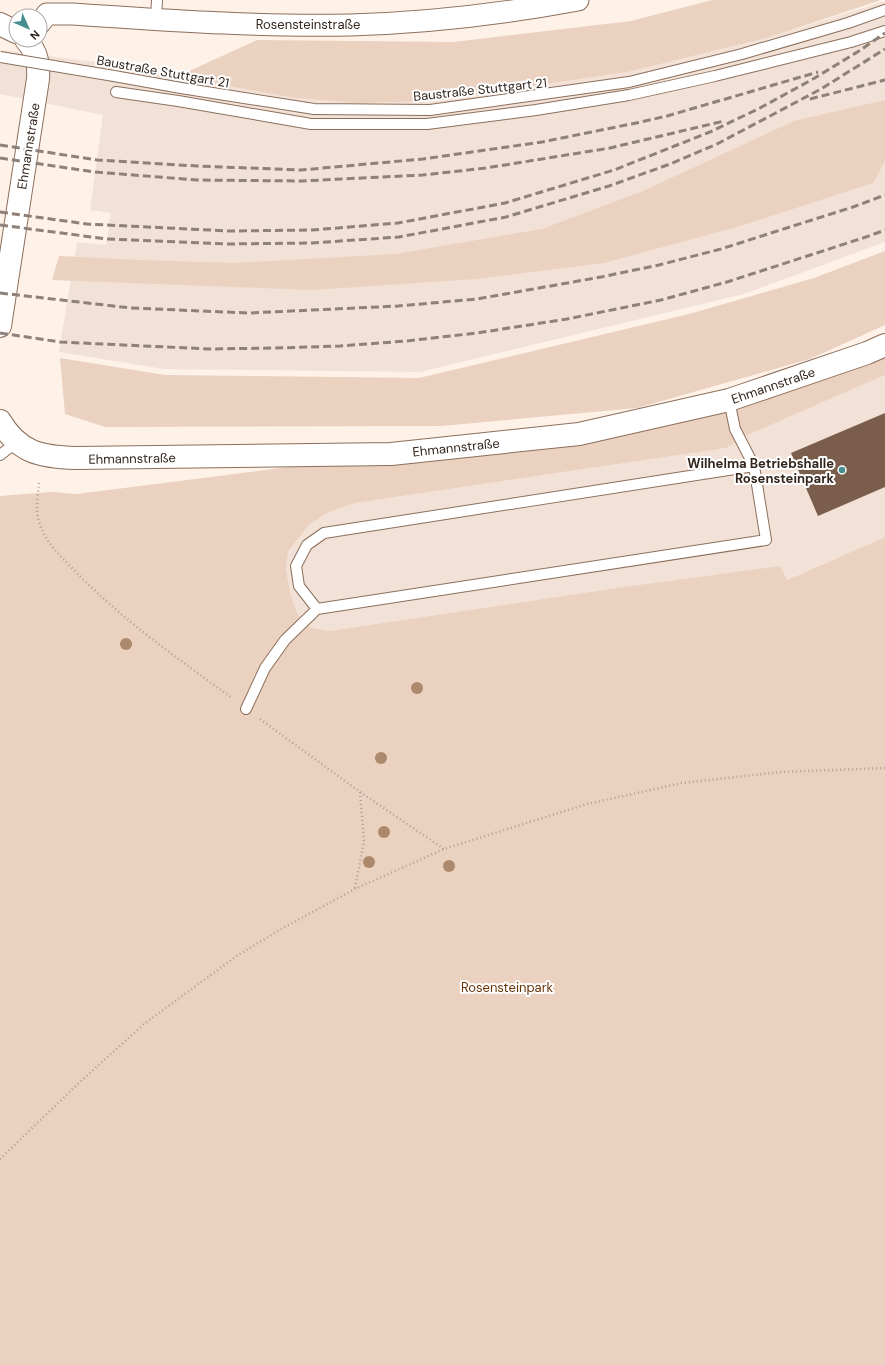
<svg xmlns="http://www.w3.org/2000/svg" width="885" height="1365" viewBox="0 0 885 1365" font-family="'DM Sans',sans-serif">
<rect width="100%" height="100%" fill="#fef1e8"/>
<path fill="#f2e1d6" d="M885,1V242L744,294L420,372L164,369L59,352L77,242L106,245L111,213L90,210L103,115L0,94V50L97,62L295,98L358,103L429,101L628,72L770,37Z
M885,375V537L786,580L617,588L329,631L311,629L297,613L290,592L286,569L288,553L309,525L327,513L355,503L726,448L750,434Z"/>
<path fill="#ebd1c0" d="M712,0H881L770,37L628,72L429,101L358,103L295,98L176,77L257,40L454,42L631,21Z
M885,100V161L873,183L737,227L604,263L476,279L313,290L52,280L59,256L139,260L236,263L395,254L542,229L643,191L794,121Z
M885,251V325L810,359L637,408L441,426L105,427L65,414L60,358L165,375L419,378L689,314L814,278Z
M885,345V375L750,434L726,448L355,503L327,513L309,525L288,552L286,569L290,592L297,613L311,628L329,631L617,588L780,566L787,580L885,537V1365H0V496L51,492L77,494L391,454L579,434Z"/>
<path fill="#7a5d4a" d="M885,413V487L818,516L791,453Z"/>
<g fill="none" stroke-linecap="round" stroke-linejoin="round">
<g stroke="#8c6f5b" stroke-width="12">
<path id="lane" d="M156,19L157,0
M114,76L181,88L314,109L430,110L629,82L742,54L848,23L885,10
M116,92L178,101L311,124H427L536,110L629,95L715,76L851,42L885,31
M729,400L735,429L754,466L324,533L307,545L296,566L299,586L317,609L766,540L754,466
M0,455L17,442
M246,709L265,668L285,640L317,609"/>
</g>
<g stroke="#8c6f5b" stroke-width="23">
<path id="street" d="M40,23L47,14H72C164,20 257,27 350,25C426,23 503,14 578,0"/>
</g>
<g stroke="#8c6f5b" stroke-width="24">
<path id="secondary" d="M0,24L16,32
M0,326L38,79C39,63 37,52 26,40
M0,421C19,453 41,457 76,458L391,454L579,434L729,400L867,353L885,345"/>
</g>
<path stroke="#ada098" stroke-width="2.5" stroke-dasharray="1 3" stroke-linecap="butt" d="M39,483C38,495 35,510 39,522C45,542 60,556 74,570C121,619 177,658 232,698
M260,719L360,792L444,849
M355,888L364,841L360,792
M0,1159L80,1082L144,1024L238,955L283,928L355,889L444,849L587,804L682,783L781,772L885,768"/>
<use href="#lane" stroke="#fff" stroke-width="10"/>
<use href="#street" stroke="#fff" stroke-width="21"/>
<use href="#secondary" stroke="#fff" stroke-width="22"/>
<path stroke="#8e8179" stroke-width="3" stroke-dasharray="8 4" stroke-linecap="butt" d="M810,99L885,80
M0,145L97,160L197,166L301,170L423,159L542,142L641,122L667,116L818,72
M0,158L95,172L197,180L301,181L423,175L486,168L610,148L724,121
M0,212L87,224L229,231L312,230L398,223L505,203L614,170L710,132L760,108L813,79L859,51L885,33
M0,225L107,239L227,244L312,243L399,237L506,217L609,186L670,164L717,144L821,89L885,49
M0,293L131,308L249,313L398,306L477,299L601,277L659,265L721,249L771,233L853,207L885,195
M0,333L60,342L210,349L276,348L340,346L406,341L477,333L567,319L661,300L727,282L866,237L885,230"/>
<g stroke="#8c6f5b" stroke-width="12" stroke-linecap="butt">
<path id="lane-bridge" d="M0,57L114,76"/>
</g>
<use href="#lane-bridge" stroke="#fff" stroke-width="10"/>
</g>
<g fill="#ac896c">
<circle cx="126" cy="644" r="6"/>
<circle cx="417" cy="688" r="6"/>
<circle cx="381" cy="758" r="6"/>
<circle cx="384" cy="832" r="6"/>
<circle cx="369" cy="862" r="6"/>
<circle cx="449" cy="866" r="6"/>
</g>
<circle fill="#468e8d" stroke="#fff" stroke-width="1.5" cx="842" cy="470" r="4"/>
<g text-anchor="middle" stroke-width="4" stroke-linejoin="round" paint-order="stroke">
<g font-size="13" fill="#33261e" stroke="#fff">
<text x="308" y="29">Rosensteinstraße</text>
<text transform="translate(163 71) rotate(10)" y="5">Baustraße Stuttgart 21</text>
<text transform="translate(480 89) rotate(-6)" y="5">Baustraße Stuttgart 21</text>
<text transform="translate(28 146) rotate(-81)" y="5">Ehmannstraße</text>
<text transform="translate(773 385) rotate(-19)" y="5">Ehmannstraße</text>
<text transform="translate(456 447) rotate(-6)" y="5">Ehmannstraße</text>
<text transform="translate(132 458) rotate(-1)" y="5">Ehmannstraße</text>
</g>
<g font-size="13" font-weight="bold" fill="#33261e" stroke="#fff" text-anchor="end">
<text x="834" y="468">Wilhelma Betriebshalle<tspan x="834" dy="15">Rosensteinpark</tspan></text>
</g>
<g font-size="13" fill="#693406" stroke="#fff">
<text x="507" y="992">Rosensteinpark</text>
</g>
</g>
<g transform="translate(28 28) rotate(135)"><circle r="19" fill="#ffffff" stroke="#ada8a5"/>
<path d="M0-3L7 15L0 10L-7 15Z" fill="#468e8d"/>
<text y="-6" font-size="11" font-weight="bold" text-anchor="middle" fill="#33261e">N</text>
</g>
</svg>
